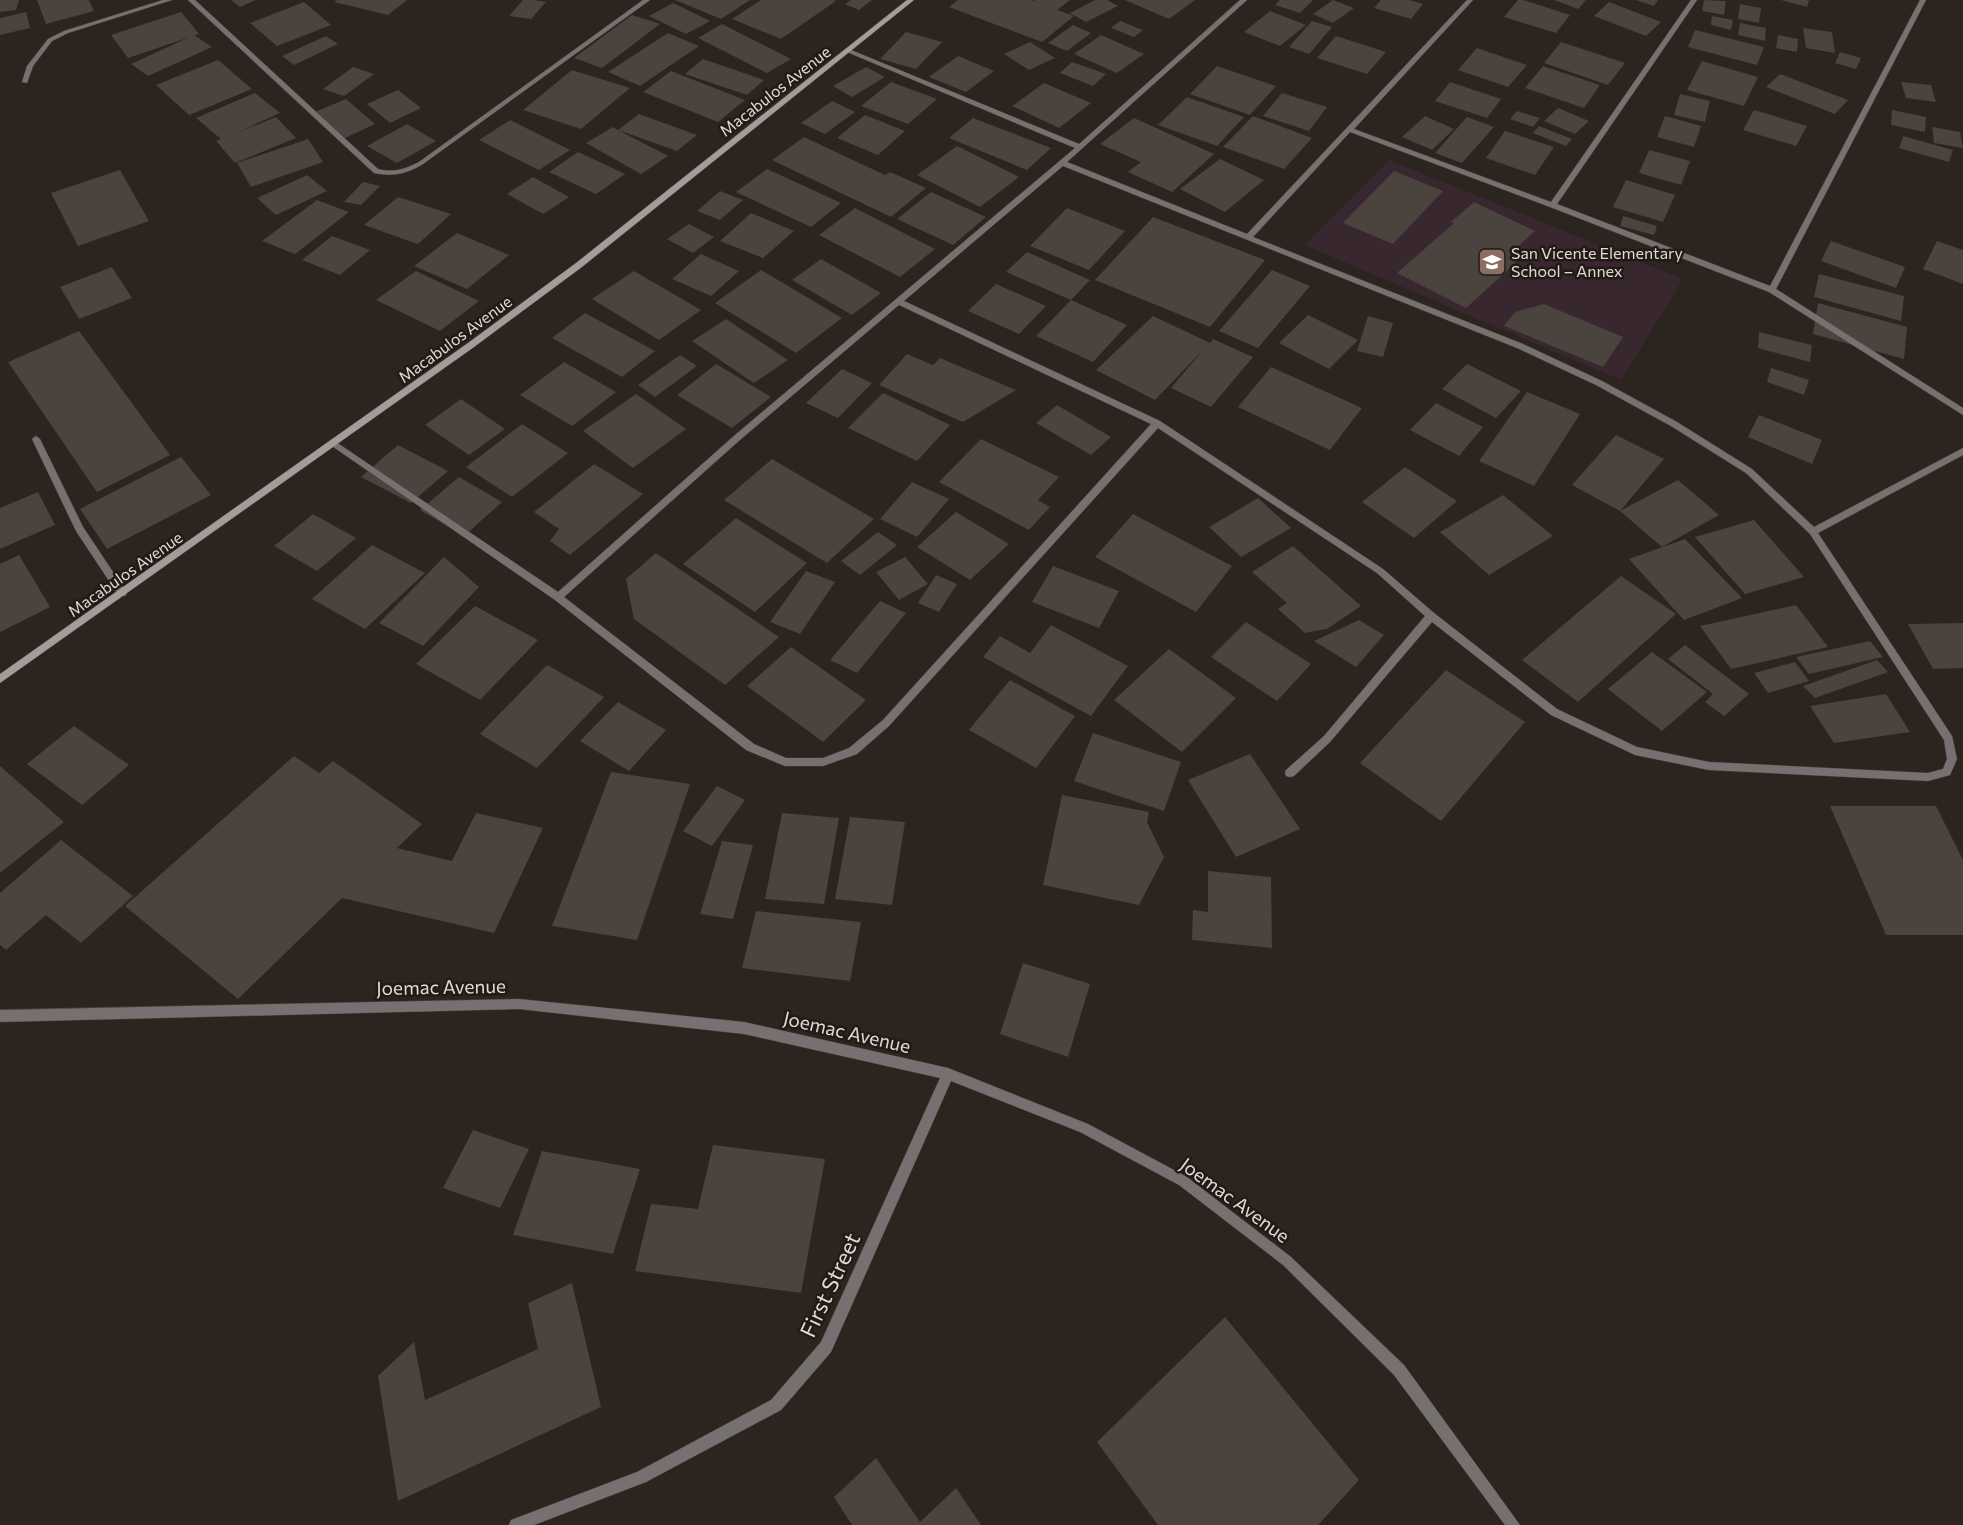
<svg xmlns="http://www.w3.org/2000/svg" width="1963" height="1525" viewBox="0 0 1963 1525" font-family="Commissioner,sans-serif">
<rect width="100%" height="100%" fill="#2c241f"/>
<path fill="#392730" d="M1389,160L1683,279L1621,380L1304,245Z"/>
<path fill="#4b433d" d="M0,0H19L16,10L0,12Z
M37,0H89L94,11L46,24Z
M231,0H256L240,7Z
M337,0H407L388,15L334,2Z
M523,0H533L546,2L531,19L509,16Z
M675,0H750L721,19Z
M761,0H834L836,1L781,39L732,19Z
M851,0H872L859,10L845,4Z
M958,0H1030L1036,2L1033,0H1070L1057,10L1074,16L1042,42L949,7Z
M1095,0H1107L1118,6L1086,22L1070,13Z
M1125,0H1195L1169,19Z
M1280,0H1313L1300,13L1275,5Z
M1333,0L1354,8L1333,23L1313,14Z
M1381,0H1409L1423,4L1411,19L1374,8Z
M1518,0H1523L1570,15L1556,33L1504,17Z
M1554,0H1586L1578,9Z
M1636,0H1658L1654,6Z
M1704,0L1726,1L1724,15L1702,11Z
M1781,0H1809L1807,7Z
M304,2L331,25L277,46L250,23Z
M1609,2L1661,22L1646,36L1594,16Z
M673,3L710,21L686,34L649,16Z
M1740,4L1761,8L1759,23L1738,19Z
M1270,11L1306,25L1280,46L1244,32Z
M26,12L30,28L0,35V18Z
M181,12L199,34L128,58L111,35Z
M632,15L660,24L602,68L574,58Z
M1712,16L1733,20L1731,30L1711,25Z
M1120,21L1143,30L1134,37L1111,28Z
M1312,21L1332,27L1309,54L1289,47Z
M1740,23L1766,28L1765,41L1738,35Z
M722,24L791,59L767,73L698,38Z
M1073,25L1091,33L1067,51L1048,43Z
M1803,28L1832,32L1835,53L1806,48Z
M1695,30L1764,47L1757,65L1688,47Z
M906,32L942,42L916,69L880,59Z
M668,33L699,46L640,86L608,72Z
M194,35L212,47L148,76L131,64Z
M1101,35L1144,54L1117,73L1074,54Z
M1778,35L1798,39L1797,52L1776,48Z
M326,36L338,44L294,65L282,56Z
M1336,36L1386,52L1367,74L1317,58Z
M1030,42L1055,58L1029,70L1004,54Z
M1561,42L1625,63L1608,85L1544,63Z
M1477,48L1527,65L1508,87L1458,70Z
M1840,52L1861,58L1856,69L1835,63Z
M958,56L994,71L966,92L929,77Z
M703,59L764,80L747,95L685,74Z
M218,60L252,89L189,115L156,85Z
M1702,61L1758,77L1744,106L1687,90Z
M1072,62L1106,74L1093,86L1060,73Z
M1217,66L1276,86L1250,115L1190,94Z
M1543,66L1600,85L1584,108L1525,88Z
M353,67L374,74L344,96L323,89Z
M866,67L885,77L852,97L833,86Z
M572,70L630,88L581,129L523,110Z
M671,71L745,100L718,122L643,92Z
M1780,74L1848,100L1835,114L1766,87Z
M891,82L937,99L908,124L861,106Z
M1450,82L1501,99L1487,118L1435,101Z
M1901,82L1931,85L1936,102L1906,98Z
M1044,83L1091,103L1059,128L1012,106Z
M398,90L421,108L390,123L367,104Z
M255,93L280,113L234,134L276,117L296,138L235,163L216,141L221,139L196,118Z
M1282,93L1327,107L1309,131L1263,116Z
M1680,94L1710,101L1705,122L1674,115Z
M1187,97L1244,117L1217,146L1158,125Z
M346,99L375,124L345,138L315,112Z
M832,101L855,112L825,134L801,123Z
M1558,108L1589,121L1575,134L1544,121Z
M1754,110L1807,126L1796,146L1743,130Z
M1892,110L1926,117L1925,132L1891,125Z
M1517,111L1540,118L1533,127L1510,119Z
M639,114L697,135L677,151L618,130Z
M865,115L905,131L878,155L837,138Z
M1253,116L1312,138L1284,169L1223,147Z
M1425,116L1454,129L1432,150L1402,137Z
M1665,116L1701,126L1694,147L1657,137Z
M1467,117L1494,127L1462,163L1435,153Z
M973,118L1051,148L1027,170L949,138Z
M1134,118L1214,154L1172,192L1128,172L1141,162L1100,144Z
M510,120L570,150L539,170L479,140Z
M407,124L436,141L397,163L367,146Z
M1539,126L1572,139L1566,146L1533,133Z
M613,127L618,130L668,156L641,174L586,143Z
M1932,127L1960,132L1963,148L1934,143Z
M1505,131L1554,147L1535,175L1486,158Z
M1903,136L1953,150L1949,162L1899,148Z
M804,137L885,175L890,172L926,188L891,217L772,160Z
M308,139L323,162L251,187L237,163Z
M957,146L1019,177L980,207L917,175Z
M1649,150L1690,161L1681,185L1639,173Z
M578,152L625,174L596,194L549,172Z
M1220,159L1264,180L1225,212L1180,189Z
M767,169L841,203L811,227L736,192Z
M120,170L149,221L78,246L51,193Z
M1394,171L1443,191L1393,244L1343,223Z
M307,175L327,191L276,215L257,198Z
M533,177L569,197L543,214L507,194Z
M1626,180L1675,195L1663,222L1613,207Z
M363,182L380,186L361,205L344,202Z
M720,191L743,200L720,220L697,211Z
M931,192L986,217L953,245L897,219Z
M398,197L451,214L418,244L364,225Z
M317,200L349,212L295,254L262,241Z
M1474,202L1535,231L1512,252L1522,257L1466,308L1397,273L1454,223L1451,222Z
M855,208L935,249L900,277L819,235Z
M1067,208L1125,231L1089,270L1030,246Z
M751,213L794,231L763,258L720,241Z
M1623,216L1657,226L1654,235L1620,226Z
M1153,217L1265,260L1210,327L1095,280Z
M689,224L714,237L693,253L667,239Z
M457,233L509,255L467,289L414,266Z
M332,236L370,250L340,275L302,260Z
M1831,241L1905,267L1896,288L1821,261Z
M1937,241L1963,250V284L1923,269Z
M1027,252L1090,280L1071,300L1006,272Z
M701,254L739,271L711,296L672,279Z
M821,259L881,293L852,315L792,280Z
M112,267L132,298L79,319L60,287Z
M761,270L842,318L796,353L715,303Z
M1272,270L1310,286L1258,348L1219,331Z
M416,271L479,301L440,331L376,300Z
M634,271L701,310L659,340L592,299Z
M1819,274L1904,296L1901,321L1814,297Z
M996,284L1046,306L1019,334L968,311Z
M1071,300L1127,325L1093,362L1036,336Z
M1818,303L1907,327L1904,359L1813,334Z
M1544,304L1623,337L1603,367L1504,326L1515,312Z
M585,313L655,351L622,377L552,338Z
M1308,315L1358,340L1329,369L1279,343Z
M1153,316L1210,343L1213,339L1253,357L1211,407L1171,388L1204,349L1155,400L1096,370Z
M1368,316L1393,323L1383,357L1357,351Z
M726,319L788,360L754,383L692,341Z
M79,331L170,455L97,492L8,362Z
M1759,332L1812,345L1810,362L1758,348Z
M907,354L933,365L940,358L1016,390L963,422L879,385Z
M680,355L697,366L655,397L638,385Z
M564,362L616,392L572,426L520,395Z
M716,364L771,397L732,428L677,395Z
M1467,364L1521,391L1496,418L1442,389Z
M1271,367L1362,408L1330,450L1238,407Z
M1771,368L1809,380L1804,395L1767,382Z
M842,369L872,383L838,418L806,403Z
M1527,392L1580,414L1534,486L1479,461Z
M883,393L950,425L917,461L848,428Z
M636,394L686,429L633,468L583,431Z
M461,399L505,429L469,455L425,425Z
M1436,403L1483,427L1459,456L1410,430Z
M1057,405L1111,437L1091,455L1036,423Z
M1759,415L1822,440L1812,464L1748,437Z
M522,424L568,453L512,497L466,467Z
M1616,435L1664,459L1620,511L1678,480L1719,515L1662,547L1620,511L1572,485Z
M981,439L1059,477L1038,500L1050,507L1029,530L939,482Z
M398,445L448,471L411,503L361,477Z
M181,457L211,495L107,549L80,509Z
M772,459L874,519L827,563L724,500Z
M594,464L643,494L570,555L550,541L559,529L534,512Z
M1405,467L1457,501L1414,538L1362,502Z
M459,477L502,502L464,536L420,510Z
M912,482L949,499L917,537L880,519Z
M38,492L55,525L0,549V508Z
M1503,495L1553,536L1489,575L1440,532Z
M1258,498L1291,528L1241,557L1209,527Z
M956,512L1009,544L970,580L917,547Z
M313,514L356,538L317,571L274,546Z
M1133,514L1232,566L1196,612L1095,557Z
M736,518L807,563L755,612L683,564Z
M1754,520L1804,577L1745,594L1695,537Z
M878,532L897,545L860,575L841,561Z
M1685,539L1742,598L1684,620L1629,559Z
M372,545L425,573L365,629L312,599Z
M1293,546L1361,606L1327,629L1305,633L1278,609L1287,603L1252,572Z
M656,553L779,637L725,685L634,619L626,579Z
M19,555L50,607L0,632V564Z
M444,557L479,587L423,646L379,623Z
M905,557L928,584L899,600L876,572Z
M1053,566L1119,591L1099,628L1032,602Z
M806,571L835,582L800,634L770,622Z
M936,575L957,584L939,612L918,603Z
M1621,576L1676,614L1578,702L1522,660Z
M880,601L906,613L857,673L830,660Z
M1796,605L1828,647L1731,669L1700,626Z
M475,606L538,640L480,700L416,664Z
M1359,620L1384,635L1356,667L1314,641Z
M1246,622L1311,664L1277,701L1211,657Z
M1963,623V668L1933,669L1908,624Z
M1051,625L1128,666L1091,716L983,657L1000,636L1030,653Z
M1870,641L1883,657L1809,674L1796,657Z
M1685,645L1749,694L1724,716L1705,702L1713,694L1668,659Z
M791,647L866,700L823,742L747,686Z
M1169,649L1236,698L1182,752L1114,700Z
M1652,652L1707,692L1662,731L1608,689Z
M1877,660L1888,672L1815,698L1803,686Z
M1795,662L1809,681L1768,693L1754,673Z
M547,665L604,697L537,768L480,734Z
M1446,670L1525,722L1441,821L1360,763Z
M1010,680L1075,716L1036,768L969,730Z
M1886,694L1910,732L1834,743L1810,706Z
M618,702L666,730L629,771L580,741Z
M74,726L129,765L82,805L27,764Z
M1093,733L1181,762L1164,811L1074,781Z
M1250,754L1300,829L1236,857L1188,780Z
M294,756L319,773L333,761L422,824L397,848L452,861L476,813L543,828L494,933L342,898L238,999L125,906Z
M0,766L64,822L0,873Z
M611,772L690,784L637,940L552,926Z
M717,786L745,800L712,846L683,831Z
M1062,795L1149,812L1147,822L1164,857L1139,905L1043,885Z
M1830,806H1936L1963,860V935H1886Z
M782,813L839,818L824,904L765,899Z
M850,817L905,822L892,905L835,899Z
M61,840L133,896L81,943L46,915L6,950L0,945V893Z
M722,841L753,845L733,919L700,914Z
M1208,871L1271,877L1272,948L1192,940L1193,910L1208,912Z
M756,911L861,922L850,981L742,968Z
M1023,963L1090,984L1068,1057L1000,1034Z
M473,1130L529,1149L500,1208L443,1188Z
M713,1145L825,1159L801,1293L635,1271L651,1204L698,1209Z
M542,1151L640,1169L613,1254L513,1235Z
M572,1283L601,1407L398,1501L378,1376L414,1342L425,1400L538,1349L528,1303Z
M1225,1317L1359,1480L1318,1525H1158L1097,1442Z
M876,1458L920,1522L956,1488L981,1525H852L834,1497Z"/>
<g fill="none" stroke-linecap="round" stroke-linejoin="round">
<g stroke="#49413c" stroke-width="1">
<path id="lane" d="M36,436L40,439L83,527L127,593L125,596H119L76,531L32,439Z"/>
</g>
<g stroke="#49413c" stroke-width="1">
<path id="street" d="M163,0H172L68,33L52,41L33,66L27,83L22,82L27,66L48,39L64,31Z
M188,0H195L378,169C394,173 405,169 419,162L643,0H650L423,164C407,174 392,177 374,173Z
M1240,0H1247L1067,162L1247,234L1467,0H1473L1354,129L1551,202L1691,0H1697L1557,204L1770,286L1920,0H1926L1776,289L1963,408V415L1769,292L1550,207L1350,132L1253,237L1523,344L1602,381L1677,422L1752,469L1814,527L1963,448V455L1818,533L1952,736L1957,759L1950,775L1928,781L1709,770L1635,755L1551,715L1432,622L1330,742L1294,776L1290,777L1286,776L1285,773L1286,770L1324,736L1425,616L1377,573L1158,428L889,726L857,754L823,766H785L746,750L555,600L329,444L333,441L336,442L558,592L735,435L1075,148L847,52V50H851L1079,144ZM1063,166L1517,348L1596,385L1671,426L1746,473L1810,534L1944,740L1947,759L1943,769L1928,773L1709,762L1637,747L1557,709L1434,613L1383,569L1160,421L904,301ZM899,305L1151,424L883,720L849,748L823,758H786L754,744L564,597L741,439Z
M519,999L744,1022L948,1068L1088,1124L1187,1177L1291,1257L1404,1365L1520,1525H1505L1394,1375L1283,1265L1179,1185L1080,1132L951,1081L831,1352L781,1410L646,1482L534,1525H509L511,1520L637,1472L771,1400L821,1342L940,1078L744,1034L519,1009L0,1022V1010Z"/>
</g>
<g stroke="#49413c" stroke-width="1">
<path id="secondary" d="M907,0H914L582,267L474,347L0,683V674L468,343L576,263Z"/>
</g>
<use href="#lane" fill="#767070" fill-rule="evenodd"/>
<use href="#street" fill="#767070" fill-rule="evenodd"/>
<use href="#secondary" fill="#a49b9a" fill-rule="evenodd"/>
</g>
<defs>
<g id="school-square" transform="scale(1.4375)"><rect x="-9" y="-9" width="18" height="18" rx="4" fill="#8d6e63" stroke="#221b15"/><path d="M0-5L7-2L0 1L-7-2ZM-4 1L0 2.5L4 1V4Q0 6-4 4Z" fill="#fff"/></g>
</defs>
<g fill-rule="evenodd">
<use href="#school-square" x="1492" y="262"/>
</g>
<g text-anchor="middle" stroke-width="5" stroke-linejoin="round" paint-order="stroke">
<g font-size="16" fill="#e0dad7" stroke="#221b15">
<text transform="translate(775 91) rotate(-38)" y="6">Macabulos Avenue</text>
<text transform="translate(455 339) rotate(-36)" y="6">Macabulos Avenue</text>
<text transform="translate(125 574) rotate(-35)" y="6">Macabulos Avenue</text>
</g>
<g font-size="16" fill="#e0dad7" stroke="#221b15" text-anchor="start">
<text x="1511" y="259">San Vicente Elementary<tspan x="1511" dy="18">School – Annex</tspan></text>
</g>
<g font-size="19" fill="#e0dad7" stroke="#221b15">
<text transform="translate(441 987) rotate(-1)" y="7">Joemac Avenue</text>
<text transform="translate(847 1032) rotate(13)" y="7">Joemac Avenue</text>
<text transform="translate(1235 1200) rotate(36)" y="7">Joemac Avenue</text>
</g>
<g font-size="22" fill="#e0dad7" stroke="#221b15">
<text transform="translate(830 1285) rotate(-65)" y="8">First Street</text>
</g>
</g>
</svg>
